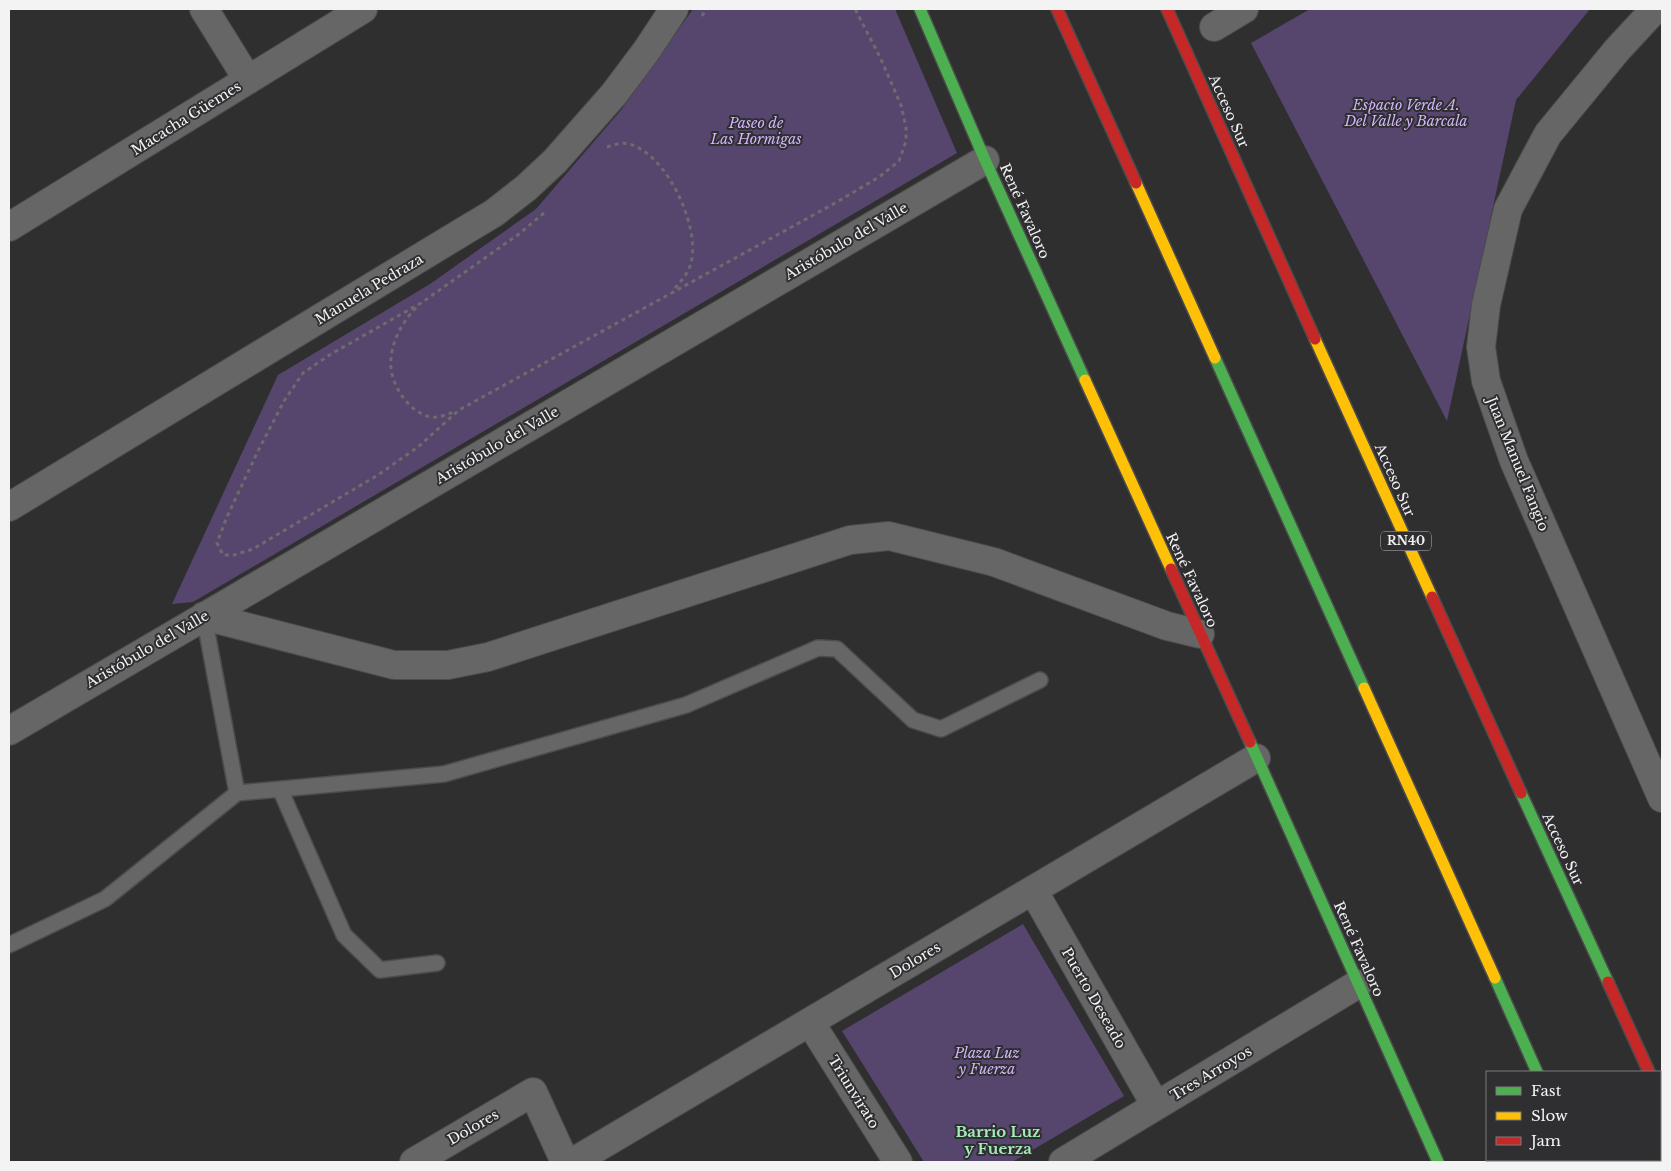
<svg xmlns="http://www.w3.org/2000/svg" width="1671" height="1171" viewBox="0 0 1671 1171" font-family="'Libre Baskerville',serif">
<rect width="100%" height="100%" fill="#2f2f30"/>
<path fill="#56456d" d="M693,9H895L957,153L193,602L172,604L278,375L430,284L536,209L621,110Z
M1310,9H1590L1516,100L1447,421L1251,43Z
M1023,924L1124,1096L1012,1162H924L842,1031Z"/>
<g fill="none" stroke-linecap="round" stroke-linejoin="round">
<g stroke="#4c4c4d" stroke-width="18">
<path id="lane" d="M204,616L237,793
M280,789L344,935L380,970L437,963
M9,945L105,899L237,793L444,774L686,705L818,648L837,649L913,720L941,729L1040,680"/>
</g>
<g stroke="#4c4c4d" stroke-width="30">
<path id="street" d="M204,9L248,80
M1655,9L1617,50L1548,134L1508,209L1486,305L1481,347L1486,381L1514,461L1662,798
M1214,27L1244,9
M9,227L363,9
M9,507L459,234L494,213L526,188L555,161L614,94L647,50L674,9
M204,616L394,665H448L488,657L850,540L889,536L994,562L1167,626L1200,634
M9,731L985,160
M1033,890L1156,1106
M810,1022L898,1162
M414,1162L533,1092L565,1162
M573,1162L1256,758
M1063,1162L1358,984"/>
</g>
<g stroke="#4c4c4d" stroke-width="14">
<path id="fast" d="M920,9L985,160L1085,380
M1215,358L1364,688
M1250,742L1438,1162
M1521,793L1608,982
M1495,978L1537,1072"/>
</g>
<g stroke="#4c4c4d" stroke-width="14">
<path id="slow" d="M1136,183L1215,358
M1315,339L1432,597
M1085,380L1171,569
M1364,688L1495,978
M1576,1160L1577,1162"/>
</g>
<g stroke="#4c4c4d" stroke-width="14">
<path id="jam" d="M1057,9L1136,183
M1167,9L1315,339
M1171,569L1250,742
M1432,597L1521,793
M1608,982L1649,1072
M1660,1097L1662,1102"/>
</g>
<path stroke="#6c6c6d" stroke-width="3" stroke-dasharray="4 4" stroke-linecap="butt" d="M702,16L706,9
M607,147C614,145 621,142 629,144C666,153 701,227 691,263C688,274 680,283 672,291
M544,213L519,234L421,303L331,354L303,373L284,401L257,453L226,519L217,543L223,555H234L253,549L378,475L418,447L459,410L837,202L879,177L899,161L906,141V127L901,105L880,57L855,9
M416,308C401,323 389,346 391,368C393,388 410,413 431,417C438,418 446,415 453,412"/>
<use href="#lane" stroke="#666667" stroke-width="15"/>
<use href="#street" stroke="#666667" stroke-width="28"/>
<use href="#fast" stroke="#4caf50" stroke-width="11"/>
<use href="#slow" stroke="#ffc107" stroke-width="11"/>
<use href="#jam" stroke="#c62828" stroke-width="11"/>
</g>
<g text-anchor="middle" stroke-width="4" stroke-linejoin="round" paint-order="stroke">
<rect fill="#2f2e31" stroke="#b8b8ba" stroke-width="1" x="1381" y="531.5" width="50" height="19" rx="4"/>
<g font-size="12" font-weight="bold" fill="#f3f3f4">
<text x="1406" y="545">RN40</text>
</g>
<g font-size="14" font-style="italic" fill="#d2b5fc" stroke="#2f2e31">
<text x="1406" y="110">Espacio Verde A.<tspan x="1406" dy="16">Del Valle y Barcala</tspan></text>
<text x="756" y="128">Paseo de<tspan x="756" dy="16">Las Hormigas</tspan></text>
<text x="987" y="1058">Plaza Luz<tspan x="987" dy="16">y Fuerza</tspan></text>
</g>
<g font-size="14" fill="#f3f3f4" stroke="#2f2e31">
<text transform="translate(1229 111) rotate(66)" y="5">Acceso Sur</text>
<text transform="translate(186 118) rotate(-32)" y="5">Macacha Güemes</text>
<text transform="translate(1025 211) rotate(66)" y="5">René Favaloro</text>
<text transform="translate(846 241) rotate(-30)" y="5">Aristóbulo del Valle</text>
<text transform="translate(369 289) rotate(-31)" y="5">Manuela Pedraza</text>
<text transform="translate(497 445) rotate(-30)" y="5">Aristóbulo del Valle</text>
<text transform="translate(1518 464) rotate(68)" y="5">Juan Manuel Fangio</text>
<text transform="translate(1395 480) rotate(66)" y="5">Acceso Sur</text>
<text transform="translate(1192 580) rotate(65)" y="5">René Favaloro</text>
<text transform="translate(147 649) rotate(-30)" y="5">Aristóbulo del Valle</text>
<text transform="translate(1563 849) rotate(65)" y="5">Acceso Sur</text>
<text transform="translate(1359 949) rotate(66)" y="5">René Favaloro</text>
<text transform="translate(915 960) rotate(-31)" y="5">Dolores</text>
<text transform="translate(1094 998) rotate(60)" y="5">Puerto Deseado</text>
<text transform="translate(1211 1073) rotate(-31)" y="5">Tres Arroyos</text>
<text transform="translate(854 1092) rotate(58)" y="5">Triunvirato</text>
<text transform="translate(473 1127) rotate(-30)" y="5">Dolores</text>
</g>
<g font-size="15" font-weight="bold" fill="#a4ebb8" stroke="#2f2e31">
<text x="998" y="1137">Barrio Luz<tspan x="998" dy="17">y Fuerza</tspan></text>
</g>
</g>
<rect width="1671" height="1171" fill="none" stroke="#f3f3f4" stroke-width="20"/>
<rect x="1486" y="1071" width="175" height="90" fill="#2f2e31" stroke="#7d7d7f"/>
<rect x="1496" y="1087" width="25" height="8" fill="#4caf50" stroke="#7d7d7f"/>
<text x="1531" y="1096" font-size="15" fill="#f3f3f4">Fast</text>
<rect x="1496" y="1112" width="25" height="8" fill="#ffc107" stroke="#7d7d7f"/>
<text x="1531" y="1121" font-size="15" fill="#f3f3f4">Slow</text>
<rect x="1496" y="1137" width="25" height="8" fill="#c62828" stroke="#7d7d7f"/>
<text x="1531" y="1146" font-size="15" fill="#f3f3f4">Jam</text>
</svg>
